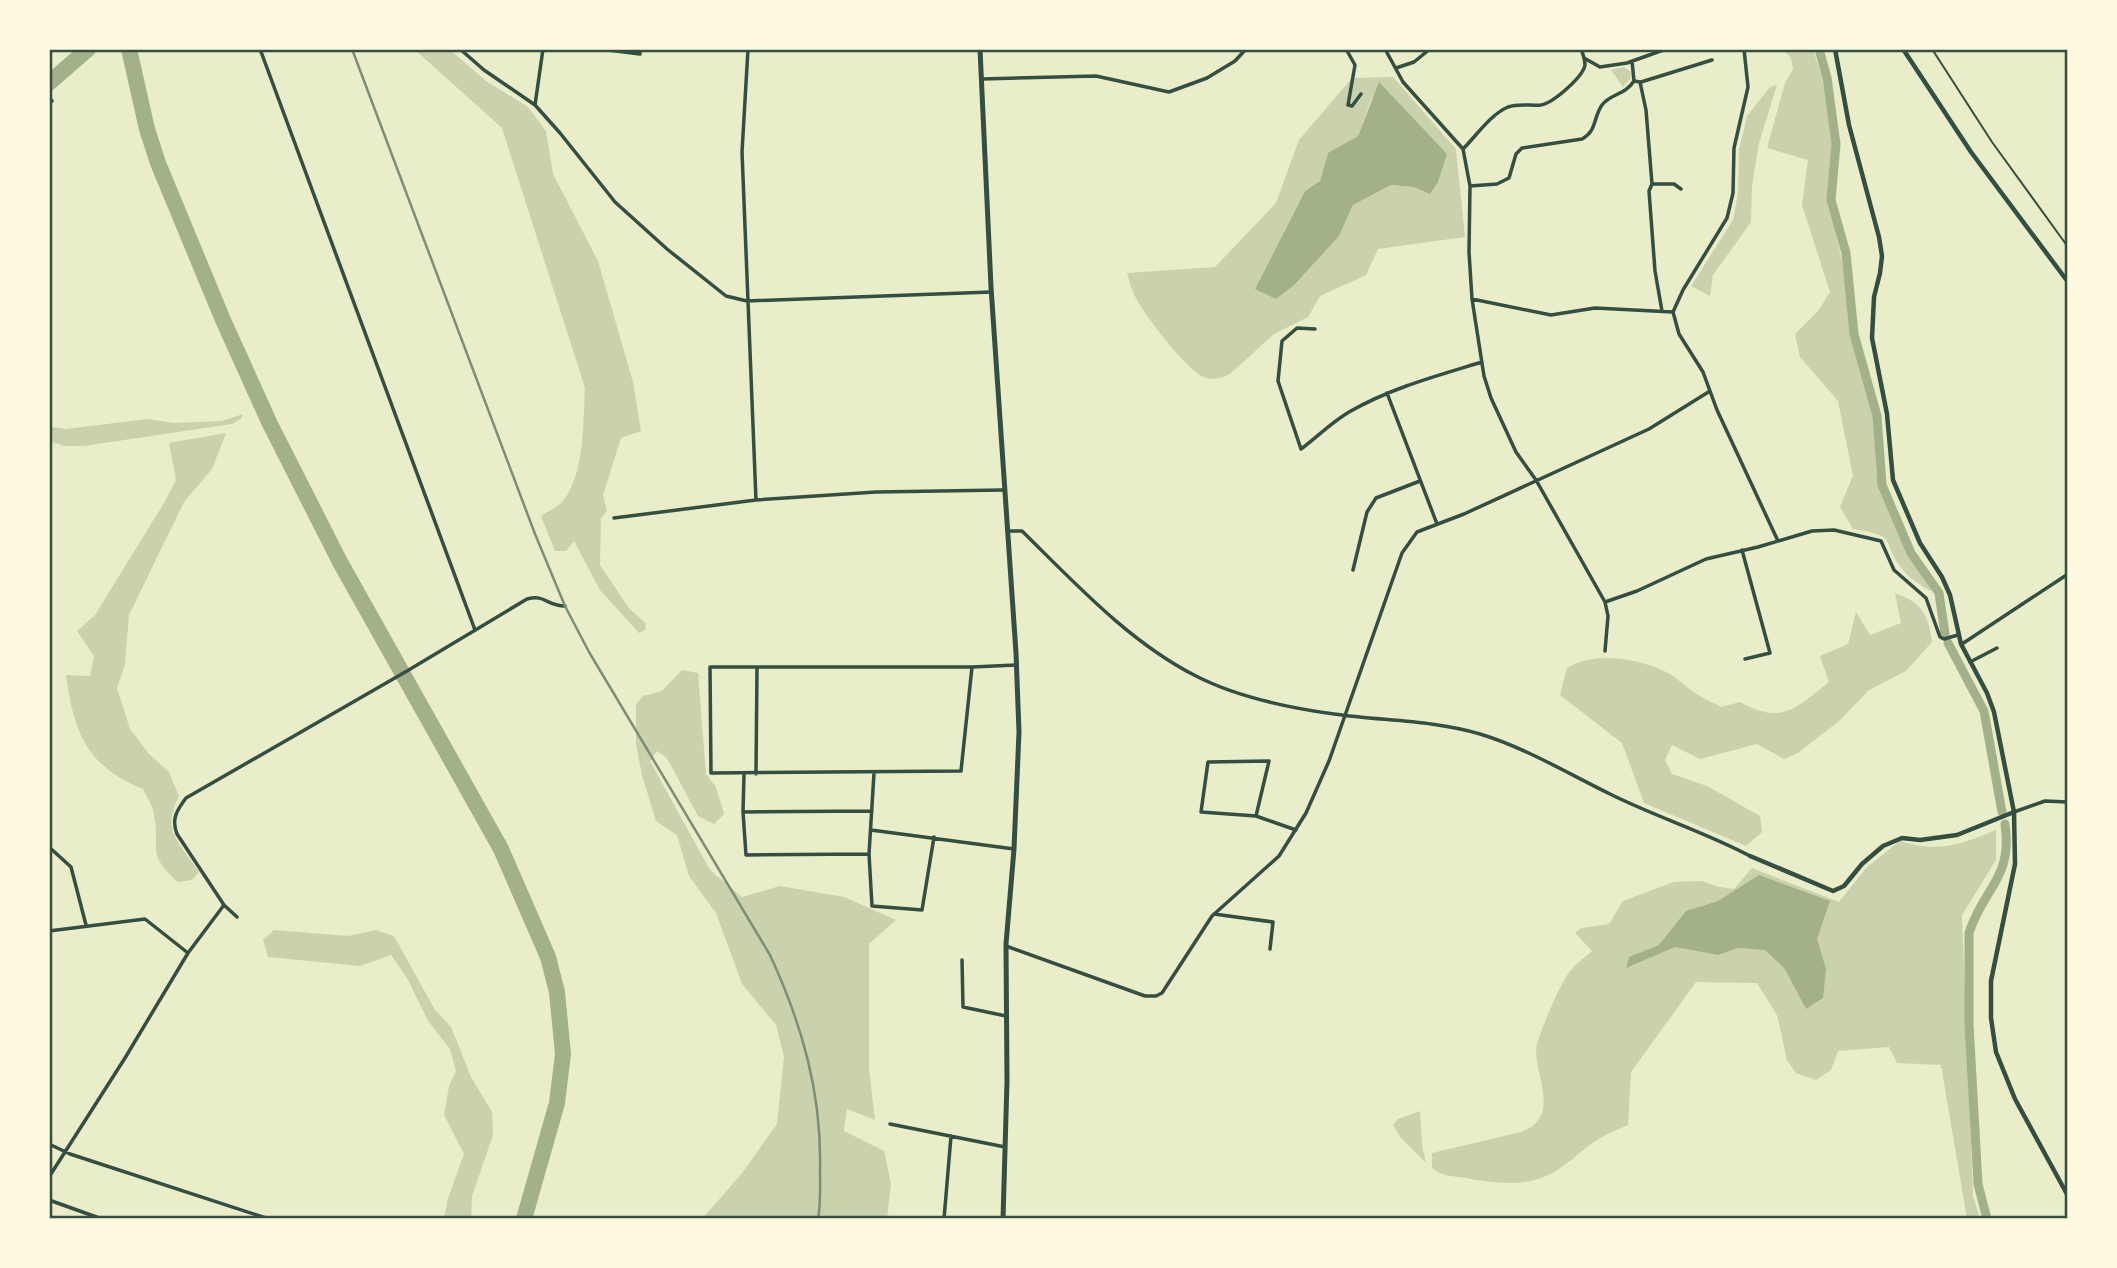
<svg xmlns="http://www.w3.org/2000/svg" width="2117" height="1268" viewBox="0 0 2117 1268" font-family="Montserrat,sans-serif">
<rect width="100%" height="100%" fill="#e9edc9"/>
<path fill="#cad2ad" fill-rule="evenodd" d="M414,49H449L486,81L528,107L546,131L553,174L598,261L633,382L641,431L621,438L603,495L607,511L601,518L600,565L628,607L646,624L645,630L639,633L600,590L574,541L566,551H555L541,516C548,511 558,507 563,501C585,473 583,422 585,388L502,128Z
M1782,49H1813L1822,78L1832,142L1828,198L1848,287L1853,335L1874,415L1876,471L1880,487L1911,558L1934,588L1929,591C1921,584 1911,580 1904,571C1879,541 1901,536 1853,529L1840,507L1853,476L1838,401L1800,357L1795,334L1818,311L1830,292L1802,205L1808,160L1767,148L1785,83L1793,69L1791,58Z
M1623,67L1630,71L1631,78L1623,87L1611,70Z
M1393,77L1456,149L1465,237L1378,249L1366,275L1320,296L1308,317L1274,334L1230,374C1222,378 1212,381 1204,377C1188,372 1141,311 1134,294C1131,287 1129,280 1127,273L1215,267L1276,203L1299,140L1352,78ZM1372,97L1447,154L1438,184L1430,194L1413,187L1391,185L1353,205L1339,236L1255,289L1305,191L1320,181L1328,154L1358,136Z
M1777,85L1759,143L1752,186L1751,222L1713,275L1710,296L1691,286L1733,220L1738,193L1739,150L1747,116L1770,87Z
M243,414L241,419L232,424L84,446H64L49,441L52,427L66,429L148,419L174,423L222,421Z
M226,433L212,469L184,502L129,615L125,664L117,688L130,729L149,754L169,772L179,796C161,832 179,842 199,872L192,880L178,882C145,852 161,851 154,815C153,806 147,797 143,789C86,766 74,732 66,675L90,676L94,656L77,631L95,615L164,503L176,480L169,443Z
M1895,593C1922,603 1928,613 1932,642L1906,671L1869,690L1839,721L1798,753L1784,759L1757,744L1700,759L1672,745L1665,760L1672,774L1707,786L1760,816L1762,832L1746,846L1644,803L1622,743L1560,695L1567,668C1595,651 1637,658 1666,672C1676,677 1684,685 1692,691C1701,697 1711,702 1721,707L1740,702C1782,725 1795,709 1829,682L1820,656L1848,644L1856,612L1870,635L1901,623Z
M682,670L698,673L706,774L716,787L724,814L714,824L698,816L667,758L657,751L650,761L710,870L742,897L780,886L844,897L896,920L869,944V1069L875,1120L847,1109L844,1131L884,1151L891,1183L887,1219H702L743,1172L777,1124L784,1057L776,1025L742,984L716,913L689,876L677,835L656,821L642,775L636,744V704L643,696L662,691Z
M1996,830V860L1962,915L1973,1196L1980,1219H1967L1941,1065L1897,1063L1889,1047L1838,1051L1831,1070L1816,1080L1796,1073L1787,1060L1777,1015L1757,983L1696,982L1631,1072L1628,1125C1617,1130 1605,1134 1594,1142C1579,1152 1563,1169 1546,1176C1522,1187 1492,1183 1466,1178C1453,1176 1443,1177 1432,1168V1153L1521,1132C1561,1117 1536,1079 1536,1050C1536,1039 1561,983 1568,974C1574,965 1584,958 1592,951L1575,933L1581,928L1609,924L1623,901L1674,882L1702,881L1719,887L1734,889L1752,868L1839,902L1867,867L1900,841C1939,853 1959,845 1996,830Z
M274,930L348,936L376,930L394,936L435,1010L451,1027L471,1077L492,1112L493,1135L472,1196L471,1219H444L448,1198L464,1154L444,1115L449,1086L456,1071L450,1049L428,1021L407,978L391,955L360,966L268,957L263,940Z
M1420,1111L1422,1145L1426,1163L1401,1138L1393,1125L1398,1119Z"/>
<path fill="#a3b18a" d="M1379,82L1447,154L1438,183L1430,194L1413,187L1391,185L1353,205L1339,236L1294,285L1276,299L1255,289L1305,191L1320,181L1328,153L1358,136Z
M1759,875L1830,901L1817,939L1826,969L1823,998L1806,1009L1785,969L1765,950L1738,948L1718,955L1675,947L1626,968L1629,957L1659,945L1686,911L1718,901Z"/>
<g fill="none" stroke-linecap="round" stroke-linejoin="round">
<path stroke="#a3b18a" stroke-width="9" d="M1819,49L1827,78L1836,144L1831,200L1846,253L1854,334L1877,416L1882,485L1911,553L1939,593L1945,634
M1948,643L1984,711L2002,812
M1987,1219L1978,1184L1969,1024V933C1983,888 2013,879 2005,824"/>
<path stroke="#a3b18a" stroke-width="16" d="M129,49L147,129L158,163L223,320L270,424L340,562L501,849L548,957L557,992L563,1054L557,1103L524,1219
M49,83L88,49"/>
<path stroke="#344e41" stroke-width="2" d="M1932,49L1992,142L2068,247"/>
<path stroke="#344e41" stroke-width="3.5" d="M260,49L475,630
M460,49L484,70L535,105L560,133L615,202L667,249L726,296L747,301L991,292
M600,49L640,54V49
M748,49L742,152L756,500
M1346,49L1355,65L1348,105L1352,106L1361,94
M1385,49L1403,82L1463,149L1470,186L1469,252L1472,299L1484,376L1491,398L1516,452L1536,480L1605,602L1608,616L1605,651
M1744,49L1748,87L1734,148L1733,193L1727,218L1683,290L1673,312L1679,334L1703,372L1717,410L1778,541
M1584,58L1600,67L1627,63L1666,49
M1396,68L1414,62L1430,49
M982,79L1096,76L1169,92L1207,78L1235,61L1246,49
M1634,81L1640,82L1646,110L1652,184L1649,191L1655,271L1662,311
M1641,82L1712,60
M49,98L52,101
M535,105L543,49
M1463,149C1476,136 1491,114 1508,107C1519,103 1530,106 1541,105C1553,103 1583,77 1585,65C1585,59 1583,54 1581,49
M1652,184H1674L1681,189
M1470,186L1497,184L1509,178L1516,154L1522,148L1582,139C1597,131 1593,118 1602,105C1610,94 1625,95 1634,81L1632,61
M1472,299L1551,315L1595,308L1673,312
M1315,329L1297,328L1282,341L1278,381L1301,449C1317,437 1332,422 1349,412C1391,388 1436,376 1482,362
M1387,393L1437,524
M614,518L756,500L876,492L1003,490
M1009,531H1022C1075,583 1129,642 1196,676C1235,696 1290,708 1334,714C1383,721 1432,720 1480,734C1526,748 1567,773 1610,794C1656,817 1705,832 1750,856
M1742,550L1770,653L1745,659
M1353,570L1367,512L1376,498L1420,481
M1605,602L1637,591L1706,559L1758,547L1812,531L1834,530L1881,541L1894,570L1926,598L1940,637L1944,639L1958,635
M1962,644L2068,574
M1970,662L1997,648
M972,667L961,771L711,773L710,667H972L1016,665
M874,773L869,854L872,906L922,910L934,837
M744,774L743,812L746,855L869,854
M756,774L757,668
M743,812L872,811
M2014,812L2045,801L2068,802
M1256,816L1269,761L1208,762L1201,812L1256,816L1296,830
M871,830L1014,849
M49,847L71,867L86,925
M1214,914L1273,922L1270,949
M237,917L224,905L177,834C171,819 177,810 186,798L407,671L527,599C546,594 546,606 565,606
M49,931L145,919L188,953
M1006,946L1145,996H1156L1162,993L1212,916L1279,856L1306,813L1329,761L1402,553L1417,532L1464,514L1649,429L1710,391
M962,960L963,1007L1006,1016
M890,1124L1005,1147
M49,1144L70,1154L269,1219
M49,1177L125,1058L188,953L224,905
M49,1200L102,1219
M944,1219L951,1136"/>
<path stroke="#344e41" stroke-width="4.5" d="M1835,49L1849,125L1879,237L1882,256L1880,273L1874,297L1872,338L1887,414L1893,480L1920,543L1942,577L1950,595L1961,644L1987,693L1994,712L2014,812L2015,864L1991,981V1018L1996,1052L2015,1099L2068,1196
M1903,49L1971,152L2068,282
M1750,856L1833,891L1844,886L1862,864L1883,846L1902,838L1920,840L1957,835L2014,812"/>
<path stroke="#344e41" stroke-width="5" d="M980,49L991,287L1016,653L1019,732L1014,849L1006,944L1007,1081L1003,1219"/>
<path stroke="#7c8e77" stroke-width="2.5" d="M352,49L535,534L565,606L589,652L770,955C802,1024 822,1094 820,1170C820,1186 821,1203 818,1219"/>
</g>
<rect width="2117" height="1268" fill="none" stroke="#fefae0" stroke-width="102"/>
<rect x="51" y="51" width="2015" height="1166" fill="none" stroke="#344e41" stroke-width="2.5"/>
</svg>
